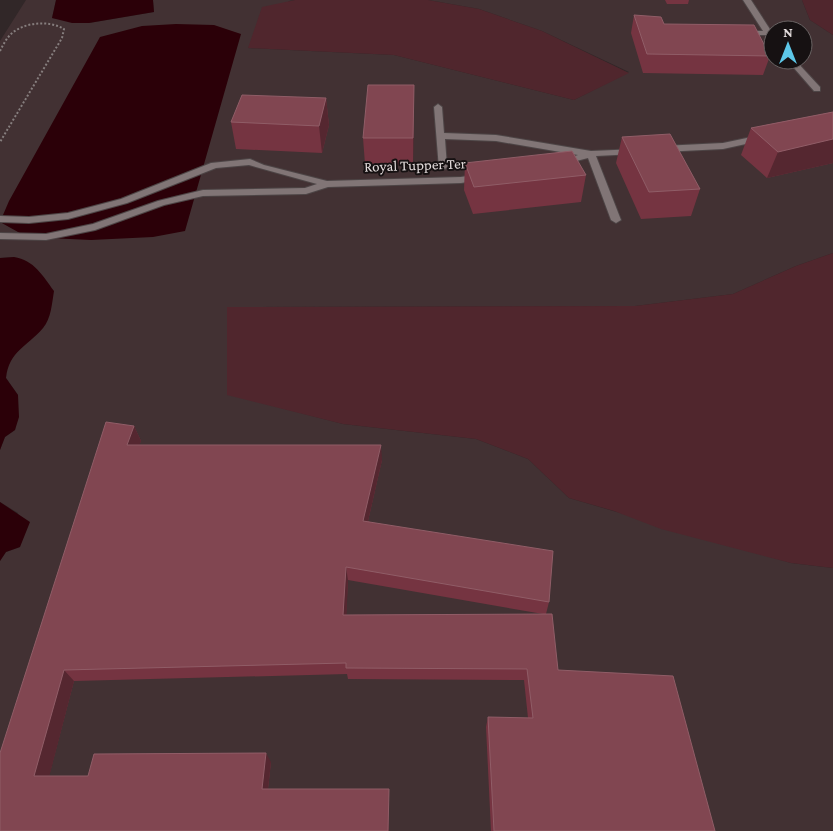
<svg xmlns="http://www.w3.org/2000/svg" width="833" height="831" viewBox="0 0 833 831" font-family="'Crimson Pro',serif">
<rect width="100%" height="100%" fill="#312728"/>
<path fill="#423133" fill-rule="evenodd" d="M26,0H56L52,18L89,23L154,12L153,0H295L289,1L248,48L394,55L574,100L629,72L542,31L479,9L428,0H802L810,20L833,35V253L796,266L733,294L635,306L228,307L227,394L343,424L476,439L528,459L569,498L791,563L833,568V831H0V561L6,552L20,547L18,513L0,502V450L5,437L15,430L18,395L6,378L7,364L22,346L44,327L14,257L0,258V41ZM773,30H803V60H773Z"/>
<path fill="#50262d" d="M295,0H428L479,9L542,31L629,73L574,100L394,55L248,48L262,7Z
M802,0H833V35L810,20Z
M833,253V568L791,563L661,529L614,511L569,498L528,459L476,439L343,424L227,395V307L635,306L733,294L796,266Z"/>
<path fill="#2b0008" d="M56,0H153L154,12L89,23H72L52,18Z
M176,24L214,25L241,34L185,231L153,237L91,240L27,237L0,222L9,201L100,37L142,26Z
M14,257C34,260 43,276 54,291C52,303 51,319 43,328C27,347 9,351 6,378L18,395L19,417L15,430L5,437L0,450V258Z
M0,502L30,522L20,547L6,552L0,561Z"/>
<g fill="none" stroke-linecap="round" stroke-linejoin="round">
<g stroke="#4d4546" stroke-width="2">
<path id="service" d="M743,0H751L773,34V42L766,35H739V31H763Z
M787,60H795L820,87V91H814Z"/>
</g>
<g stroke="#4d4546" stroke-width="2">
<path id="minor" d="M438,104L442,107L444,133L496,135L591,151L638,149V153L635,154L596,156L621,220L616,223L611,220L588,158L561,165L556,162L578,155L496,141L445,139L447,167L445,169H439L434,107Z
M761,135L765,138L764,140L723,149L662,152L657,149L662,146L723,143Z
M250,159L264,165L327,181L461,177L480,174L485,177L480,180L461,183L328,187L306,194L203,196L164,205L95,230L46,240L0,239V233L46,234L93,224L158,201L203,190L305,188L317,184L249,165L216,168L127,203L68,219L29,223L0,222V216L29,217L68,213L121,199L211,163Z"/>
</g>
<path stroke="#867e7e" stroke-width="2" stroke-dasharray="2 2" stroke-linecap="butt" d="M0,51C3,45 6,39 11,34C24,22 49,20 64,29L62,38L0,142"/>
<use href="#service" fill="#817576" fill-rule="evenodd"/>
<use href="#minor" fill="#817576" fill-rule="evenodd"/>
</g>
<path fill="#753441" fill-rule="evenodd" d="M665,0H689L688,4H667Z
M634,15L770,56L763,75L643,73L631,33Z
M414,85L413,165L365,164L363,138Z
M326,98L329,125L322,153L236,149L231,122Z
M833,112V163L767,178L741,155L751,128Z
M622,137L700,189L691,216L641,219L616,163Z
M465,163L586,175L581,202L473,214L464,190Z
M134,426L141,441L139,445L382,460L368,521L549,602L546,614L558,670L715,831H491L486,727L488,717L528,718L524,680L348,679L347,674L74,681L49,776H88L271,762L268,789H389V797L0,831ZM348,580L543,614L346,615Z"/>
<path fill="#552730" d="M414,85V111L413,165V138Z
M326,98L329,125L322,153L319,126Z
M833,139V163L767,178L778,152Z
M134,426L141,441L134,459L127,445Z
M381,445L382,460L365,534L363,521Z
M346,567L348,580L346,627L343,615Z
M64,670L74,681L47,785L34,776Z
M266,753L271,762L267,798L262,789Z
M389,789V831H388Z"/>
<path fill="#814651" stroke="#905d67" d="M634,15L661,17L664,24L754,25L770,56L647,54Z
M368,85H414L413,138H363Z
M242,95L326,98L319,126L231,122Z
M833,112V139L778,152L751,128Z
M670,134L700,189L649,192L622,137Z
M572,151L586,175L474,187L465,163Z
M106,422L134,426L127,445H381L363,521L553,551L549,602L346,567L343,615L552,614L558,670L673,676L715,831H494L488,717L533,718L527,669L346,668V663L64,670L34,776H88L94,754L266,753L262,789H389L388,831H0V753Z"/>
<g text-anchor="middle" stroke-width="4" stroke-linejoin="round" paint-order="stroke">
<g font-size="15" fill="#e2dbdb" stroke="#161112">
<text transform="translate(415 165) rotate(-2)" y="5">Royal Tupper Ter</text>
</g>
</g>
<g transform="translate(788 45)"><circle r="24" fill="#161112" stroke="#686262"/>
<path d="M0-4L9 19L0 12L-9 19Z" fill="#5dc7e8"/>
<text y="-8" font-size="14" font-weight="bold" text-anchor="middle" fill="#e2dbdb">N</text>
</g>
</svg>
